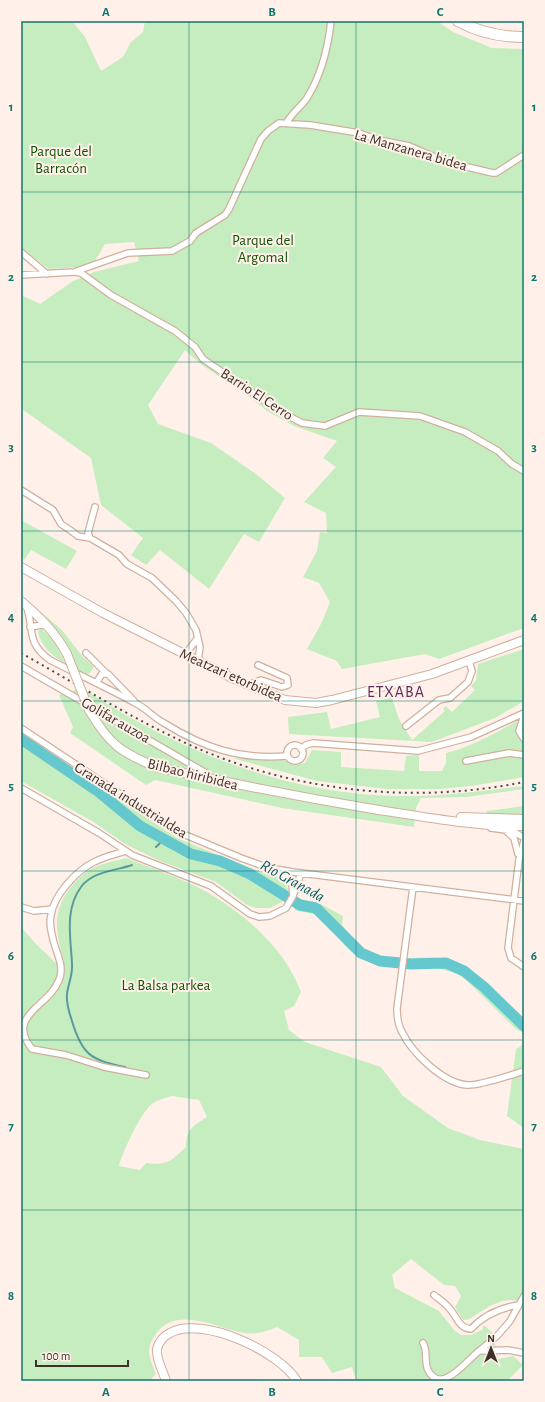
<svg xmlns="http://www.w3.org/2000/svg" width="545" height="1402" viewBox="0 0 545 1402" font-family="'Alegreya Sans',sans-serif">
<rect width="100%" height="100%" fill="#fff1e9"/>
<path fill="#c6edbf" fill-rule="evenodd" d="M21,21H72L85,37L101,71L123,57L131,42L143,32L145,21H437L453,32L492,48L524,49V628L439,659L425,654L342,669L337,661L307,649L322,622L330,602L319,583L303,577L317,551L320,532L327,533L326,513L304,502L336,467L323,458L337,441L294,426L267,411L247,395L199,363L185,350L148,405L158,424L211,443L256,474L285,498L259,542L244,534L209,589L160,550L146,565L131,555L143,538L101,505L91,458L23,410V403L21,401V295L40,304L73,281L94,272L139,261L134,242L105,244L95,261L80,267L49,269L21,248Z
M21,520L77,551L66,569L31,550L25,559L21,560Z
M41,612L62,630L83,657L94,667L90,673L86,674L78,671L61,637Z
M42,629L55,642L65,663C53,657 40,645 38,631Z
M524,649V701L495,718L432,742L289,734L288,717L327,712L331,729L380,717L376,701L392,698L399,719L412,740L445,711L443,709L446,706L452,712L475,690L471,686L476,680L478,664Z
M85,687V690C176,750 284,793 394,796C438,797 481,791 524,786V789L466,797L421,798L416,808L414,827L282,808L155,780L146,785L70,733L73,727L59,695Z
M517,721C516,731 516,737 524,743V777L471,786L440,789H387L317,781L232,758L279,759L297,764L305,763L312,750L341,752V767L404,771L406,756L419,755V771H442L446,763V753C471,747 494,734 517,721Z
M21,734L177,838L250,868L281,877L288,889L282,902L270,908H256L247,905L216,882L160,861L125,844L95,823L21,781Z
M524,806V815H486L487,811Z
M126,858C151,868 179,877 203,890C243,912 285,948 301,992L294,1006L284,1011L289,1030L305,1042L381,1067L403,1096L448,1128L480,1140L524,1149V1303C507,1295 492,1304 477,1314C472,1317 470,1320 463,1320L455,1307L461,1296L455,1286L444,1285L411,1259L392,1275L395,1288L439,1311L454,1330L461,1335H471L482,1330L484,1325L493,1333L498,1359L513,1356L523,1365L507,1381H356L352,1367L332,1373L322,1357H299V1340L277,1327C267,1331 256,1335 245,1333C218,1329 176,1304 156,1334C145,1349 149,1357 156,1374L150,1381H21V927L36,944L59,966L64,961C56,932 51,914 70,888C76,881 83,874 91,869C101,864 114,861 126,858ZM172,1096L199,1100L207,1117C193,1126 186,1129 186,1147C171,1161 167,1166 146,1163L140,1170L119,1166C122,1153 141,1112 152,1104C157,1100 166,1098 172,1096Z
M302,900L319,903L343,916L342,925C349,933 357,947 366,952C397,967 434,948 464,966C488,979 501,1007 524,1022V1033L517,1030L463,977C434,960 395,972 362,958C343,950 336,930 321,918C315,913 302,912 294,910Z
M524,1044V1128L507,1116L516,1049Z"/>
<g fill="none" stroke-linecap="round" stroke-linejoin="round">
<path stroke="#599b9d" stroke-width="2" d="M156,847L164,839
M125,1067C91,1060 82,1055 72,1021C69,1012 66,1004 67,994C68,984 73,975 72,964C71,939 64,910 81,887C93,871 115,871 132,865"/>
<path stroke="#65c8cf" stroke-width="11" d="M21,739L99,792L140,826L191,854L220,861L250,874L300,905L316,908L361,953L380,961L411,964L446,963L464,971L484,987L524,1026"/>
<g stroke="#d0b09d" stroke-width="8">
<path id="street" d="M287,122C292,113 301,107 307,98C322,74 328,48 331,21
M21,252L47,274
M75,272L81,273L111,295L175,331L195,347L203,359L281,412L302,423L325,426L359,412L420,416L465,432L498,451L512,464L524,471
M21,275L74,272L128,253L172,251L190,241L196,233L225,215L229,209L261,139L268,131L279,123L310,125L359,133L379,140L409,146L446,162L493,173H496L524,155
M21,490L53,510L61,524L70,530L78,536L90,538L119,555L127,564L152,578L176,601L186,613L196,630L200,647L198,661
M90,538L88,533L95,507
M26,605C35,629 25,642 50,660C79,675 108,688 137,704C147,709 154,718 164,723C204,748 240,760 287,756
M30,627L42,625L47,626
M86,653L106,673
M185,655L197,639
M21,666L206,773L208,778
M96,683L102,674H108L134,701
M248,685L261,680L282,687L288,685L287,678L258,665
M524,715L519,731L524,739
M406,726L439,700L450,698L468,682L472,671L469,661
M21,728L176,831L241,858L269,868L293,872L524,901
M287 753a8 8 0 1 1 16 0a8 8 0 1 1-16 0Z
M301,749L306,745L313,743L418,751L471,737L524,713
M466,761L509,753L524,755
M21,788L99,833L132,855L211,886L250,914L259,917L270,916L286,908L293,896L301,873
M491,828L513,831L524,838
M506,831L514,838L518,854
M524,841L519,860L508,948L511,958L524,967
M126,851C115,854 103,857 94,862C76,871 54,895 51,915C49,923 51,931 53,939C56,953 65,966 59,980C49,1007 5,1015 32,1049L66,1055L104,1067L146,1075
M281,870L292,885L293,896
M413,887L397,1008C397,1016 398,1025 402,1032C412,1053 443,1083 467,1085C479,1086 511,1075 524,1071
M21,907L34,911L52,909
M434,1295C439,1299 445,1303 449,1308C457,1316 459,1329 471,1329C484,1315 500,1308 518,1305
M524,1296L510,1321L497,1336L479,1351L508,1350L524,1353
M423,1343C428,1351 424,1362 428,1370C441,1396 467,1360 479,1351"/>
</g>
<g stroke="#d0b09d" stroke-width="10">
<path id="secondary" d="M21,567L103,613L234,679L285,700L316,703L332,700L432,674L524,640
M21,601C40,617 55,632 67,654
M89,710C109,744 120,752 156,767C228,783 300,797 373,809C423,817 473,826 524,826
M461,817L524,819
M166,1381C163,1371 156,1360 157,1349C159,1341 164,1336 170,1333C202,1315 280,1352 297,1381"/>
</g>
<g stroke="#d0b09d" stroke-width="12">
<path id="highway" d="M458,21C478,32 502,37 524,37"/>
</g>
<use href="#street" stroke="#fff" stroke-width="5.5"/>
<use href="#secondary" stroke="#fff" stroke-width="8"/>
<use href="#highway" stroke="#fff" stroke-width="10"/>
<path stroke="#554840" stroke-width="2" stroke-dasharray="2 4" stroke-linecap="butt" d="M21,653C71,681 120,711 171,736C279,790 406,806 524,782"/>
<g stroke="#d0b09d" stroke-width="10" stroke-linecap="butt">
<path id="secondary-bridge" d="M67,654L89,710"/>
</g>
<use href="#secondary-bridge" stroke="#fff" stroke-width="8"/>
</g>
<path fill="none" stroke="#0f766e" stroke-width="1" stroke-opacity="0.55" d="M189,21V1381M356,21V1381M21,192H524M21,362H524M21,531H524M21,701H524M21,871H524M21,1040H524M21,1210H524"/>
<g text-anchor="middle" stroke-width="4" stroke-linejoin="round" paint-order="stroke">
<g font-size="15" fill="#3e3129" stroke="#fff1e9">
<text transform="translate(411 150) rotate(16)" y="5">La Manzanera bidea</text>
<text transform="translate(257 394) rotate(33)" y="5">Barrio El Cerro</text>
<text transform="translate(231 675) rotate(24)" y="5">Meatzari etorbidea</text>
<text transform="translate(116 720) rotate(30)" y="5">Golifar auzoa</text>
<text transform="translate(193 774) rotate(14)" y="5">Bilbao hiribidea</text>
<text transform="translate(131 800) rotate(32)" y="5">Granada industrialdea</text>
</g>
<g font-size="15" fill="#115305" stroke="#fff1e9">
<text x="61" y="156">Parque del<tspan x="61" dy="17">Barracón</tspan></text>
<text x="263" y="245">Parque del<tspan x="263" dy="17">Argomal</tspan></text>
<text x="166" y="990">La Balsa parkea</text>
</g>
<g font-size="16" letter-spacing="1" fill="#602b58" stroke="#fff1e9">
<text x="396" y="697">ETXABA</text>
</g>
<g font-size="16" font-style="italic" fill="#035e63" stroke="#fff1e9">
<text transform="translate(293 880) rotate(29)" y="6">Río Granada</text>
</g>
</g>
<rect width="545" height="1402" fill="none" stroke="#fff1e9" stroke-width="44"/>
<g transform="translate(491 1348)" stroke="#fff1e9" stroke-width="3" paint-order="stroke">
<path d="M0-3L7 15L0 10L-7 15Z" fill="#3e3129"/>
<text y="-6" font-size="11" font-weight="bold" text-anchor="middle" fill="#3e3129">N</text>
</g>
<path d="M36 1360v6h92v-6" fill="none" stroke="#3e3129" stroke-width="2"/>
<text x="42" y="1360" font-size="12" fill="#3e3129" stroke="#fff1e9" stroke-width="3" paint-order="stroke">100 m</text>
<rect x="22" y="22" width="501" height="1358" fill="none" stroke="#0f766e" stroke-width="1.5"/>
<g font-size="13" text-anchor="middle" font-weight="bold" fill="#0f766e">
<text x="106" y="16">A</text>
<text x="272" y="16">B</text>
<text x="440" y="16">C</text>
<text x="11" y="111">1</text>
<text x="534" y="111">1</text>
<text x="11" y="281">2</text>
<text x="534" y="281">2</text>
<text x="11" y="451">3</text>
<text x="534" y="451">3</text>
<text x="11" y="621">4</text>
<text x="534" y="621">4</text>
<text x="11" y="790">5</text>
<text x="534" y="790">5</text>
<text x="11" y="960">6</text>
<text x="534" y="960">6</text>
<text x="11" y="1130">7</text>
<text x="534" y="1130">7</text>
<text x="11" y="1300">8</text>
<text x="534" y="1300">8</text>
<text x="106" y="1396">A</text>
<text x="272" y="1396">B</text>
<text x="440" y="1396">C</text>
</g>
</svg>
